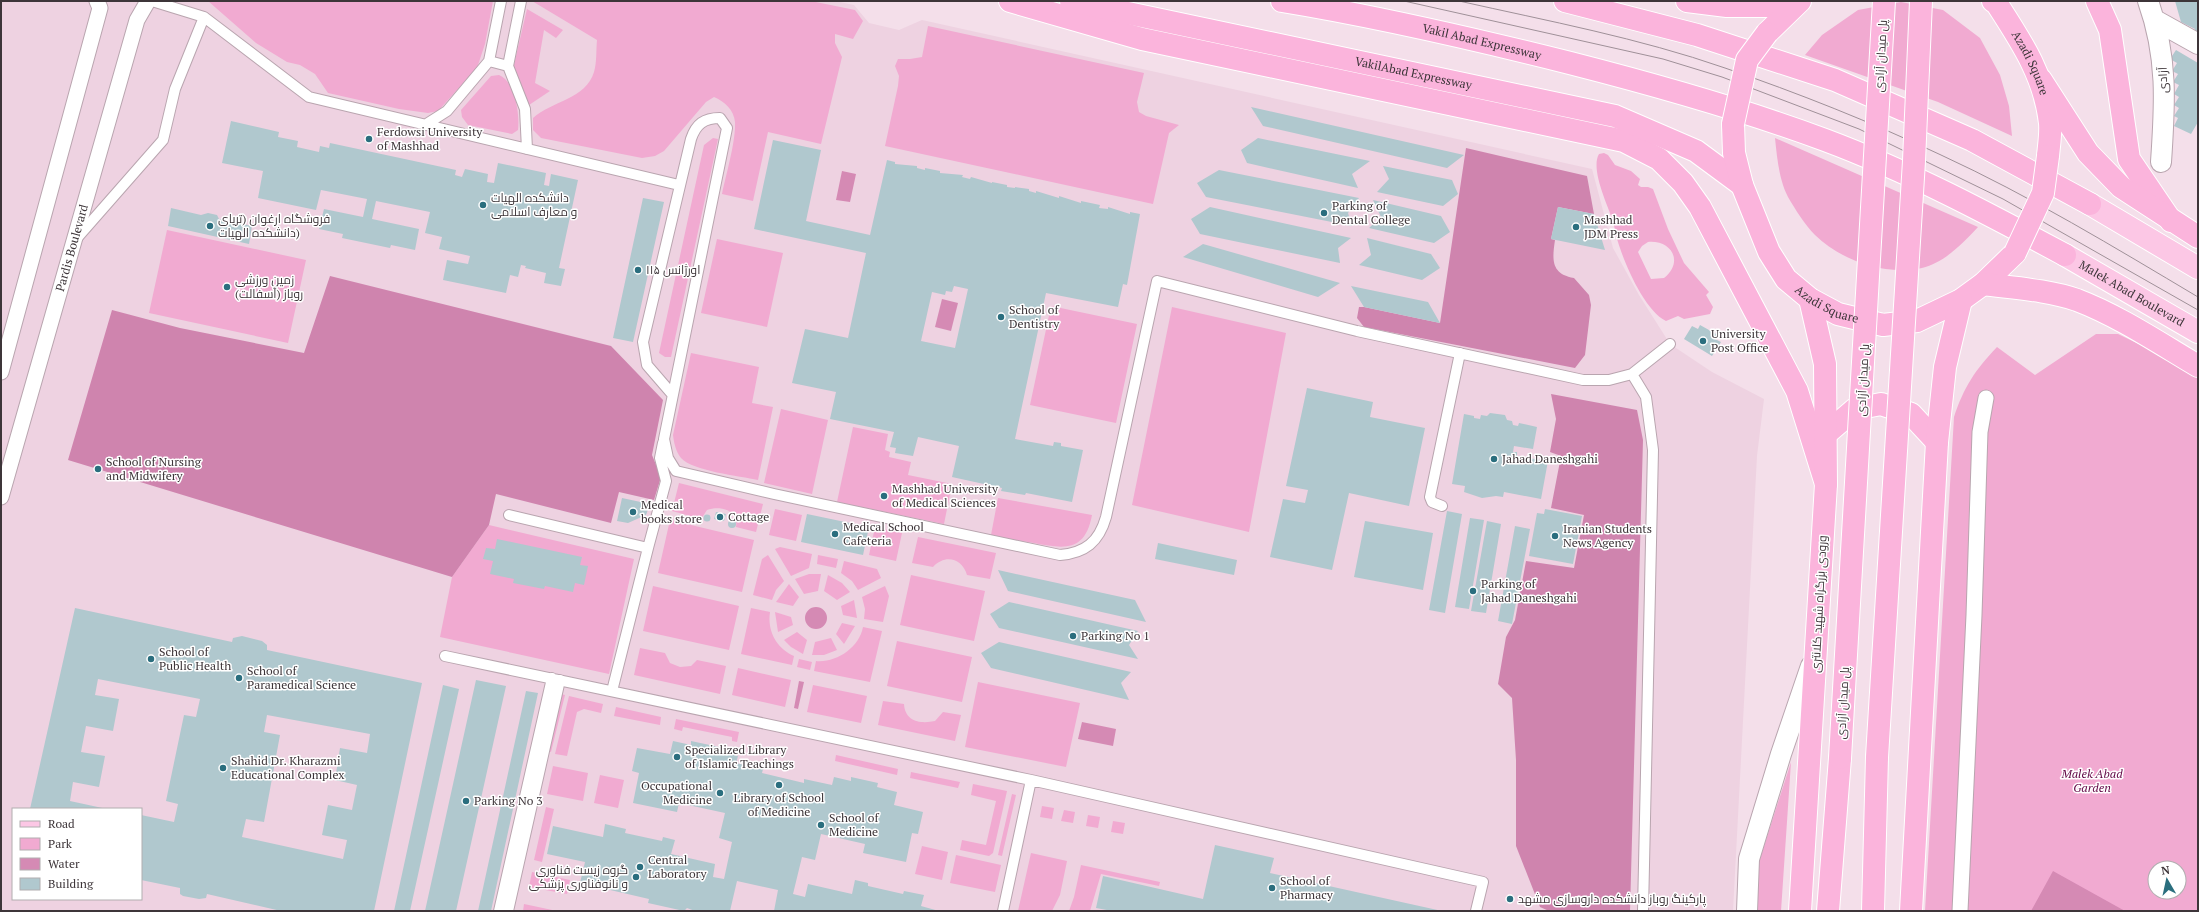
<svg xmlns="http://www.w3.org/2000/svg" width="2199" height="912" viewBox="0 0 2199 912" font-family="'PT Serif',Cairo,serif">
<rect width="100%" height="100%" fill="#f4dfea"/>
<path fill="#eed2e1" fill-rule="evenodd" d="M1,1H835L854,5L869,23L899,30L922,20L1592,169L1613,248L1639,295L1670,344L1712,372L1764,399L1757,456L1733,911H1ZM13,809H141V899H13Z"/>
<path fill="#f1aad1" fill-rule="evenodd" d="M208,1H493L485,44L477,68L438,111L428,113L399,109L328,93L315,74L300,65L287,62L256,43Z
M532,1H811L855,10L863,21L853,39L835,34V43L842,57L821,144L768,132L753,201L722,194C726,175 736,141 735,122C734,110 724,101 714,97L706,102L664,151L655,156L642,158L541,138L533,130V118C552,101 586,99 594,72C597,62 596,50 597,40Z
M1901,2L1943,10L1980,38L2000,75L2009,106L2012,136L1938,102L1805,55L1822,35L1858,10Z
M527,9L563,30L556,38L544,30L535,83L550,91L529,105C521,94 523,80 513,69Z
M928,26L1144,73L1137,102L1139,112L1146,116L1179,125L1169,133L1153,204L885,146L898,86L899,76L895,66L898,59H910L922,57Z
M499,75C515,81 520,114 518,130L512,134L468,125L462,117L461,110L491,76Z
M713,138L718,139L671,357H665L659,353L704,145Z
M1775,138L1978,227C1963,243 1944,263 1922,268C1885,276 1842,261 1815,235C1805,225 1795,209 1788,197C1779,180 1777,157 1775,138Z
M1604,153L1608,155L1615,165L1631,171L1640,179L1638,185L1641,187H1648L1653,189L1668,229L1684,263L1709,292L1706,295L1713,307L1710,314L1684,319L1678,316L1666,321C1645,311 1625,265 1618,242C1615,235 1615,228 1613,221C1608,206 1590,169 1599,154ZM1648,242C1672,240 1684,262 1664,278L1651,279L1638,252L1642,246Z
M167,230L306,260L288,343L149,313Z
M717,239L783,253L767,327L701,313Z
M1051,306L1137,324L1116,423L1030,405Z
M1172,307L1286,333L1249,532L1132,505Z
M2096,334H2118L2151,350L2198,378V911H1925L1954,417C1964,387 1975,370 1997,347L2035,375ZM2155,868H2179V892H2155Z
M691,353L759,367L752,403L773,407L758,480C740,476 692,471 681,458C676,452 674,443 673,435Z
M781,409L828,420L812,494L764,483Z
M853,427L888,434L885,450L890,452L889,457L911,462L908,475L952,484L944,524L837,502Z
M679,483L763,504L756,532L736,527C739,510 720,505 707,510L701,519L672,511Z
M998,498L1092,515C1085,552 1065,549 1034,543C1019,541 1005,538 991,535Z
M775,509L802,515L796,541L769,535Z
M670,520L754,540L742,592L658,573Z
M489,525L634,559L609,674L440,637L452,577Z
M875,527L902,533L896,561L869,555Z
M918,537L996,553L990,579L967,575C962,558 945,554 933,567L912,563Z
M780,547L812,554L809,568L791,576L775,549Z
M768,555L784,581L776,590L772,600L753,595L762,559Z
M818,555L838,559L836,568L817,564Z
M844,561L877,569L881,578L858,590L852,581L841,573Z
M809,574H821L818,591L804,594L795,579Z
M828,575L842,583L850,592L837,600L824,591Z
M911,575L985,591L974,641L900,625Z
M789,584L799,597L793,606L776,602Z
M653,586L739,606L729,650L643,631Z
M885,586L889,596L883,622L864,619L865,609L862,597Z
M854,600L857,618L843,615L841,606Z
M751,608L770,612C767,632 777,648 794,656L792,665L741,654Z
M775,612L791,617L793,625L778,632Z
M842,623L855,626L844,644L836,634Z
M863,627L882,631L870,682L814,671L816,661C836,663 859,648 863,627Z
M797,632L807,640L803,654L791,647L784,640Z
M831,638L837,650L824,655H812L815,642Z
M897,641L972,657L962,702L887,686Z
M640,648L665,653L670,663L680,667L691,666L697,660L726,666L720,694L634,675Z
M799,659L812,662L810,670L797,667Z
M738,668L791,680L785,707L732,695Z
M978,682L1080,703L1066,767L965,747Z
M813,685L867,696L861,723L807,712Z
M561,694L565,695L551,752L548,751Z
M569,696L603,704L601,713L584,709L577,712L567,756L555,754Z
M883,701L904,704C905,722 921,724 935,721L943,712L961,715L955,741L878,725Z
M616,707L661,717L660,725L614,716Z
M676,719L739,732L737,742L732,741V737L683,727L682,731L674,729Z
M836,755L898,769L897,775L835,761Z
M1791,762L1781,911H1756L1758,865Z
M553,766L588,773L583,801L547,794Z
M911,772L960,782L958,788L910,778Z
M600,775L624,780L618,808L594,803Z
M973,784L1007,791L993,853L989,856L960,850L962,840L986,845L996,801L971,795Z
M1012,794L1016,795L1002,856L998,855Z
M1042,806L1054,808L1052,819L1040,817Z
M546,807L554,809L542,862L534,860Z
M1064,810L1075,812L1073,823L1061,821Z
M1088,815L1100,817L1098,828L1086,826Z
M1113,821L1125,823L1123,834L1111,832Z
M922,846L948,852L942,880L915,874Z
M1031,853L1067,861L1060,895L1052,911H1018Z
M956,855L1001,865L995,892L950,883Z
M1081,865L1160,882L1159,886L1101,874L1090,911H1069L1074,897Z
M532,872L570,880L567,894L529,887Z
M524,904L557,911H523Z"/>
<path fill="#cf84ae" d="M1466,148L1587,176L1594,214L1558,207L1551,239L1555,240C1552,260 1551,274 1574,278L1589,295L1591,305L1585,355L1575,368L1364,327L1357,318L1359,307H1364L1440,323Z
M330,276L611,346L663,400L652,455L661,477L654,500L619,492L611,523L496,494L489,525L452,577L68,460L112,310L180,328L304,353Z
M1551,394L1637,410L1643,440L1630,911H1549L1540,907L1516,846V760L1512,698L1498,684L1506,637L1515,620L1526,561L1574,568L1584,515L1551,508L1561,456L1550,452L1556,419Z"/>
<path fill="#d58ab4" d="M842,171L856,174L850,202L836,200Z
M942,299L958,303L951,331L935,327Z
M805 618a11 11 0 1 1 22 0a11 11 0 1 1-22 0Z
M799,681L804,682L798,709L794,708Z
M1082,722L1116,729L1113,746L1078,739Z
M2053,871L2125,911H2031Z"/>
<path fill="#b0c8ce" fill-rule="evenodd" d="M2175,1H2198V35L2193,32L2195,29L2181,22Z
M2176,50L2198,63V122L2191,134L2174,126L2178,118L2174,116L2179,108L2174,105L2179,97L2174,94L2179,85L2173,82L2178,74L2172,71L2177,63L2170,59Z
M1251,107L1464,155L1447,168L1263,126Z
M231,121L279,132L278,137L298,141L297,147L319,152L320,146L329,148L330,143L456,170L455,175L462,177L465,169L488,174L487,182L494,183L498,163L546,173L544,185L549,186L551,174L578,180L559,268L565,269L561,286L544,283L546,273L525,268L526,266L521,265L518,277L510,275L506,293L443,280L447,260L468,264L470,256L439,249L442,237L425,233L430,212L376,201L372,219L419,229L415,250L391,245L390,248L342,238L343,234L319,229L324,209L363,217L367,199L321,190L316,210L258,198L263,171L222,163Z
M1258,138L1370,161L1352,174L1358,188L1247,163L1241,150Z
M773,140L821,150L806,221L870,235L887,160L895,162V164L917,166V168L925,170V168L940,171V173L963,175L962,177L970,179L971,177L992,183V182L1007,185V187L1015,188V187L1029,189V191L1036,193V191L1059,198V196L1081,203V201L1100,205L1099,208L1108,209V207L1130,214V212L1140,214L1127,285L1123,284L1118,307L1046,293L1015,439L1053,446L1054,442L1061,443V446L1083,450L1072,502L1026,493L1025,495L1001,491L1002,488L952,477L959,446L918,437L913,456L895,453L896,448L890,447L894,432L830,419L836,392L792,383L805,329L848,338L866,253L754,229ZM954,286L968,289L955,348L921,341L932,292L945,295L946,291L952,292Z
M1383,166L1452,180L1458,194L1443,206L1377,192L1389,179Z
M1219,170L1359,198L1348,213L1352,226L1206,197L1197,183Z
M643,198L664,202L633,342L613,338Z
M1373,200L1441,216L1450,232L1434,243L1369,228L1381,217Z
M1210,207L1351,238L1338,248L1340,263L1200,234L1191,219Z
M1558,207L1594,214L1605,250L1551,239Z
M171,208L201,215L208,213L217,215L219,219L252,226L249,244L168,226Z
M1367,238L1431,254L1440,268L1422,280L1359,265L1371,255Z
M1203,244L1340,283L1318,297L1183,257Z
M1351,286L1428,302L1440,323L1364,307Z
M1700,325L1718,335L1715,339L1721,342L1712,356L1684,339L1692,326L1698,329Z
M1307,388L1373,402L1370,417L1425,428L1409,506L1349,493L1332,570L1270,557L1283,499L1305,503L1308,490L1286,486Z
M1490,413L1505,415L1507,420L1512,421L1513,425L1518,426L1519,423L1537,427L1533,449L1514,446L1513,452H1517V456L1548,461L1541,499L1504,492L1503,497L1496,496L1482,498L1464,492L1465,486L1452,484L1464,414L1474,416V418L1480,419L1481,415L1487,416Z
M622,498L650,504L646,515L628,523L617,521Z
M1545,509L1582,516L1573,564L1529,556L1537,513L1544,514Z
M1447,511L1462,514L1445,613L1429,610Z
M716,512L726,514L724,521L714,519Z
M807,514L869,527L863,555L801,542Z
M703.5 518a3.5 3.5 0 1 1 7 0a3.5 3.5 0 1 1-7 0Z
M1470,518L1484,520L1469,609L1455,607Z
M728 524a4 4 0 1 1 8 0a4 4 0 1 1-8 0Z
M1365,521L1433,533L1423,590L1354,577Z
M1487,521L1501,524L1486,613L1471,611Z
M1515,526L1530,529L1512,624L1498,621Z
M497,539L582,557L580,565L588,566L584,585L575,583L573,592L545,586L544,589L513,583L514,579L490,574L493,561L483,559L486,548L495,549Z
M1158,543L1237,560L1234,575L1155,559Z
M998,570L1135,600L1146,622L1008,591Z
M1009,602L1138,631L1129,645L1138,659L999,628L990,614Z
M75,608L232,642L233,638L242,636L262,641L267,645V650L422,683L374,911H281L207,894L206,898L199,899L183,896L180,894V888L141,880V815L174,822L178,804L166,801L184,715L196,717L200,699L98,679L95,695L119,699L113,731L86,726L81,752L105,756L99,787L73,782L70,801L107,809H30ZM267,715L370,734L367,753L340,748L335,780L357,785L352,810L328,805L322,835L347,840L343,859L242,837L246,819L264,822L280,735L264,732Z
M999,642L1131,672L1121,683L1129,700L991,668L981,653Z
M476,680L506,686L456,911H425Z
M443,685L459,689L410,911H394Z
M526,691L538,693L491,911H478Z
M673,741L691,745V741L719,747L718,751L738,756L736,763L763,769L762,773L804,783V779L832,785L834,777L851,781V777L878,783L877,787L897,792L894,805L923,812L918,834L912,833L906,862L863,853L865,844L821,834L815,860L802,857L793,894L805,897L808,884L852,894L855,880L868,883V886L903,894L904,891L924,895L921,906L939,911H774L778,890L737,881L730,911H695L687,908L684,911L648,903L649,899L580,883L585,862L547,854L553,826L603,837L605,824L626,829L625,833L662,841L663,837L675,840L671,854L715,864L713,877L724,879L732,842L719,838L725,813L679,803L677,812L633,803L639,773L632,771L637,748L670,754Z
M1215,845L1274,858L1270,873L1442,911H1112L1096,908L1103,876L1203,899Z"/>
<g fill="none" stroke-linecap="round" stroke-linejoin="round">
<g stroke="#b9a5af" stroke-width="12">
<path id="service" d="M152,1L204,17L309,97L679,185
M521,1L508,66L525,109L527,149
M489,61L508,66
M425,125L447,111L489,61L501,1
M77,238L163,140L175,89L204,17
M1632,374L1646,397L1653,450L1643,911
M672,394L647,365L643,342L691,139C696,124 704,118 720,118L727,128L664,439L668,458L676,471L774,494L1060,555C1085,553 1099,542 1106,517L1157,281L1357,331L1583,380H1609L1632,374L1670,344
M1442,506L1432,502L1430,497L1460,353
M509,515L648,548L666,481L660,458L663,443
M445,656L1031,780L1003,911
M612,691L648,548
M1031,780L1483,882L1476,911
M499,911L552,678
M508,911L560,680"/>
</g>
<g stroke="#b9a5af" stroke-width="17">
<g id="pedestrian">
<path d="M1,372L100,8L97,1"/>
<path id="s1" d="M1,497L137,20L148,1"/>
<path d="M1960,911L1974,615L1980,432L1986,398"/>
</g>
</g>
<g stroke="#b9a5af" stroke-width="22">
<path id="minor" d="M2148,1C2168,57 2165,104 2161,162
M2155,20L2198,44
M1747,911L1749,859L1781,754L1811,666"/>
</g>
<g stroke="#fff" stroke-width="24">
<g id="primary">
<path d="M2090,204L2198,268"/>
<path id="s2" d="M2065,255L2198,332"/>
</g>
</g>
<g stroke="#fff" stroke-width="24">
<g id="trunk">
<path d="M1010,1L1142,39L1624,141L1659,159L1683,183L1700,207L1797,391L1826,484"/>
<path id="s3" d="M1071,1L1615,116L1696,151L1742,185"/>
<path id="s4" d="M1282,1C1380,17 1474,39 1570,63C1656,85 1742,109 1825,140C1908,171 1987,213 2065,255"/>
<path d="M1565,1L1697,35L1835,80L1972,140L2090,204"/>
<path d="M1687,1L1727,6H1794"/>
<path id="s5" d="M1993,1L1997,4C2021,41 2045,77 2050,123C2051,133 2049,145 2048,156"/>
<path d="M2097,1L2110,30L2129,159L2171,221"/>
<path d="M1767,33L1800,1"/>
<path d="M2041,80L2088,153L2121,187L2198,237"/>
<path id="s6" d="M1733,124L1734,153L1742,185L1769,252L1786,279L1810,299L1838,314L1883,325L1917,321L1961,300L1983,284L2015,253"/>
<path d="M1983,284C2013,288 2048,290 2077,300C2119,316 2159,343 2198,366"/>
<path d="M1826,434L1855,409L1881,404L1911,414L1937,442"/>
<path d="M1800,911L1826,484L1825,364L1810,299"/>
<path d="M1828,911L1840,758"/>
<path d="M1873,911L1877,757"/>
<path d="M1911,911L1937,442L1945,367L1961,300"/>
</g>
</g>
<use href="#service" stroke="#fff" stroke-width="10"/>
<use href="#pedestrian" stroke="#fff" stroke-width="15"/>
<use href="#minor" stroke="#fff" stroke-width="20"/>
<use href="#primary" stroke="#fcc7e5" stroke-width="22"/>
<use href="#trunk" stroke="#fbb4dc" stroke-width="22"/>
<path stroke="#9f9098" stroke-width="1" d="M1404,1L1663,59L1722,77L1859,129L2003,199L2198,310
M1459,1C1548,21 1639,38 1725,68C1798,93 1871,122 1941,155C2030,196 2114,247 2198,297"/>
<g stroke="#fff" stroke-width="24" stroke-linecap="butt">
<path id="trunk-bridge" d="M1733,124L1747,60L1767,33
M2015,253L2043,193L2048,156
M1877,757L1914,161L1921,1
M1840,758L1884,1"/>
</g>
<use href="#trunk-bridge" stroke="#fbb4dc" stroke-width="22"/>
</g>
<g fill="#2a6e7e" stroke="#fff" stroke-width="1.5">
<circle cx="369" cy="139" r="4"/>
<circle cx="483" cy="205" r="4"/>
<circle cx="1324" cy="213" r="4"/>
<circle cx="210" cy="226" r="4"/>
<circle cx="1576" cy="227" r="4"/>
<circle cx="638" cy="270" r="4"/>
<circle cx="227" cy="287" r="4"/>
<circle cx="1001" cy="317" r="4"/>
<circle cx="1703" cy="341" r="4"/>
<circle cx="1494" cy="459" r="4"/>
<circle cx="98" cy="469" r="4"/>
<circle cx="884" cy="496" r="4"/>
<circle cx="633" cy="512" r="4"/>
<circle cx="720" cy="517" r="4"/>
<circle cx="835" cy="534" r="4"/>
<circle cx="1555" cy="536" r="4"/>
<circle cx="1473" cy="591" r="4"/>
<circle cx="1073" cy="636" r="4"/>
<circle cx="151" cy="659" r="4"/>
<circle cx="239" cy="678" r="4"/>
<circle cx="677" cy="757" r="4"/>
<circle cx="223" cy="768" r="4"/>
<circle cx="779" cy="785" r="4"/>
<circle cx="720" cy="793" r="4"/>
<circle cx="466" cy="801" r="4"/>
<circle cx="821" cy="825" r="4"/>
<circle cx="640" cy="867" r="4"/>
<circle cx="636" cy="877" r="4"/>
<circle cx="1272" cy="888" r="4"/>
<circle cx="1510" cy="899" r="4"/>
</g>
<g text-anchor="middle" stroke-width="3" stroke-linejoin="round" paint-order="stroke">
<g font-size="12" fill="#3d3539" stroke="#fff">
<text dy="4" stroke="none"><textPath href="#s4" startOffset="204">Vakil Abad Expressway</textPath></text>
<text transform="translate(1881 56) rotate(-87)" y="4">پل میدان آزادی</text>
<text dy="4" stroke="none"><textPath href="#s5" startOffset="73">Azadi Square</textPath></text>
<text dy="4" stroke="none"><textPath href="#s3" startOffset="350">VakilAbad Expressway</textPath></text>
<text transform="translate(2163 80) rotate(-92)" y="4">آزادی</text>
<text dy="4" stroke="none"><textPath href="#s1" startOffset="259">Pardis Boulevard</textPath></text>
<text dy="4" stroke="none"><textPath href="#s2" startOffset="77">Malek Abad Boulevard</textPath></text>
<text dy="4" stroke="none"><textPath href="#s6" startOffset="215">Azadi Square</textPath></text>
<text transform="translate(1863 380) rotate(-87)" y="4">پل میدان آزادی</text>
<text transform="translate(1819 604) rotate(-87)" y="4">ورودی بزرگراه شهید کلانتری</text>
<text transform="translate(1843 703) rotate(-87)" y="4">پل میدان آزادی</text>
</g>
<g font-size="12" fill="#3d3539" stroke="#fff" text-anchor="start">
<text x="377" y="136">Ferdowsi University<tspan x="377" dy="14">of Mashhad</tspan></text>
<text x="491" y="202">دانشکده الهیات<tspan x="491" dy="14">و معارف اسلامی</tspan></text>
<text x="1332" y="210">Parking of<tspan x="1332" dy="14">Dental College</tspan></text>
<text x="218" y="223">فروشگاه ارغوان (تریای<tspan x="218" dy="14">دانشکده الهیات)</tspan></text>
<text x="1584" y="224">Mashhad<tspan x="1584" dy="14">JDM Press</tspan></text>
<text x="646" y="274">اورژانس ۱۱۵</text>
<text x="235" y="284">زمین ورزشی<tspan x="235" dy="14">روباز (آسفالت)</tspan></text>
<text x="1009" y="314">School of<tspan x="1009" dy="14">Dentistry</tspan></text>
<text x="1711" y="338">University<tspan x="1711" dy="14">Post Office</tspan></text>
<text x="1502" y="463">Jahad Daneshgahi</text>
<text x="106" y="466">School of Nursing<tspan x="106" dy="14">and Midwifery</tspan></text>
<text x="892" y="493">Mashhad University<tspan x="892" dy="14">of Medical Sciences</tspan></text>
<text x="641" y="509">Medical<tspan x="641" dy="14">books store</tspan></text>
<text x="728" y="521">Cottage</text>
<text x="843" y="531">Medical School<tspan x="843" dy="14">Cafeteria</tspan></text>
<text x="1563" y="533">Iranian Students<tspan x="1563" dy="14">News Agency</tspan></text>
<text x="1481" y="588">Parking of<tspan x="1481" dy="14">Jahad Daneshgahi</tspan></text>
<text x="1081" y="640">Parking No 1</text>
<text x="159" y="656">School of<tspan x="159" dy="14">Public Health</tspan></text>
<text x="247" y="675">School of<tspan x="247" dy="14">Paramedical Science</tspan></text>
<text x="685" y="754">Specialized Library<tspan x="685" dy="14">of Islamic Teachings</tspan></text>
<text x="231" y="765">Shahid Dr. Kharazmi<tspan x="231" dy="14">Educational Complex</tspan></text>
<text x="712" y="790" text-anchor="end">Occupational<tspan x="712" dy="14">Medicine</tspan></text>
<text x="779" y="802" text-anchor="middle">Library of School<tspan x="779" dy="14">of Medicine</tspan></text>
<text x="474" y="805">Parking No 3</text>
<text x="829" y="822">School of<tspan x="829" dy="14">Medicine</tspan></text>
<text x="648" y="864">Central<tspan x="648" dy="14">Laboratory</tspan></text>
<text x="628" y="874" text-anchor="end">گروه زیست فناوری<tspan x="628" dy="14">و نانوفناوری پزشکی</tspan></text>
<text x="1280" y="885">School of<tspan x="1280" dy="14">Pharmacy</tspan></text>
<text x="1518" y="903">پارکینگ روباز دانشکده داروسازی مشهد</text>
</g>
<g font-size="12" font-style="italic" fill="#600444" stroke="#fff">
<text x="2092" y="778">Malek Abad<tspan x="2092" dy="14">Garden</tspan></text>
</g>
</g>
<rect width="2199" height="912" fill="none" stroke="#3d3539" stroke-width="4"/>
<rect x="12" y="808" width="130" height="92" fill="#ffffff" stroke="#b1aeb0"/>
<rect x="20" y="821" width="20" height="6" fill="#fcc7e5" stroke="#b1aeb0"/>
<text x="48" y="828" font-size="12" fill="#3d3539">Road</text>
<rect x="20" y="838" width="20" height="12" fill="#f1aad1" stroke="#b1aeb0"/>
<text x="48" y="848" font-size="12" fill="#3d3539">Park</text>
<rect x="20" y="858" width="20" height="12" fill="#d58ab4" stroke="#b1aeb0"/>
<text x="48" y="868" font-size="12" fill="#3d3539">Water</text>
<rect x="20" y="878" width="20" height="12" fill="#b0c8ce" stroke="#b1aeb0"/>
<text x="48" y="888" font-size="12" fill="#3d3539">Building</text>
<g transform="translate(2167 880) rotate(351)"><circle r="19" fill="#ffffff" stroke="#b1aeb0"/>
<path d="M0-3L7 15L0 10L-7 15Z" fill="#2a6e7e"/>
<text y="-6" font-size="11" font-weight="bold" text-anchor="middle" fill="#3d3539">N</text>
</g>
</svg>
